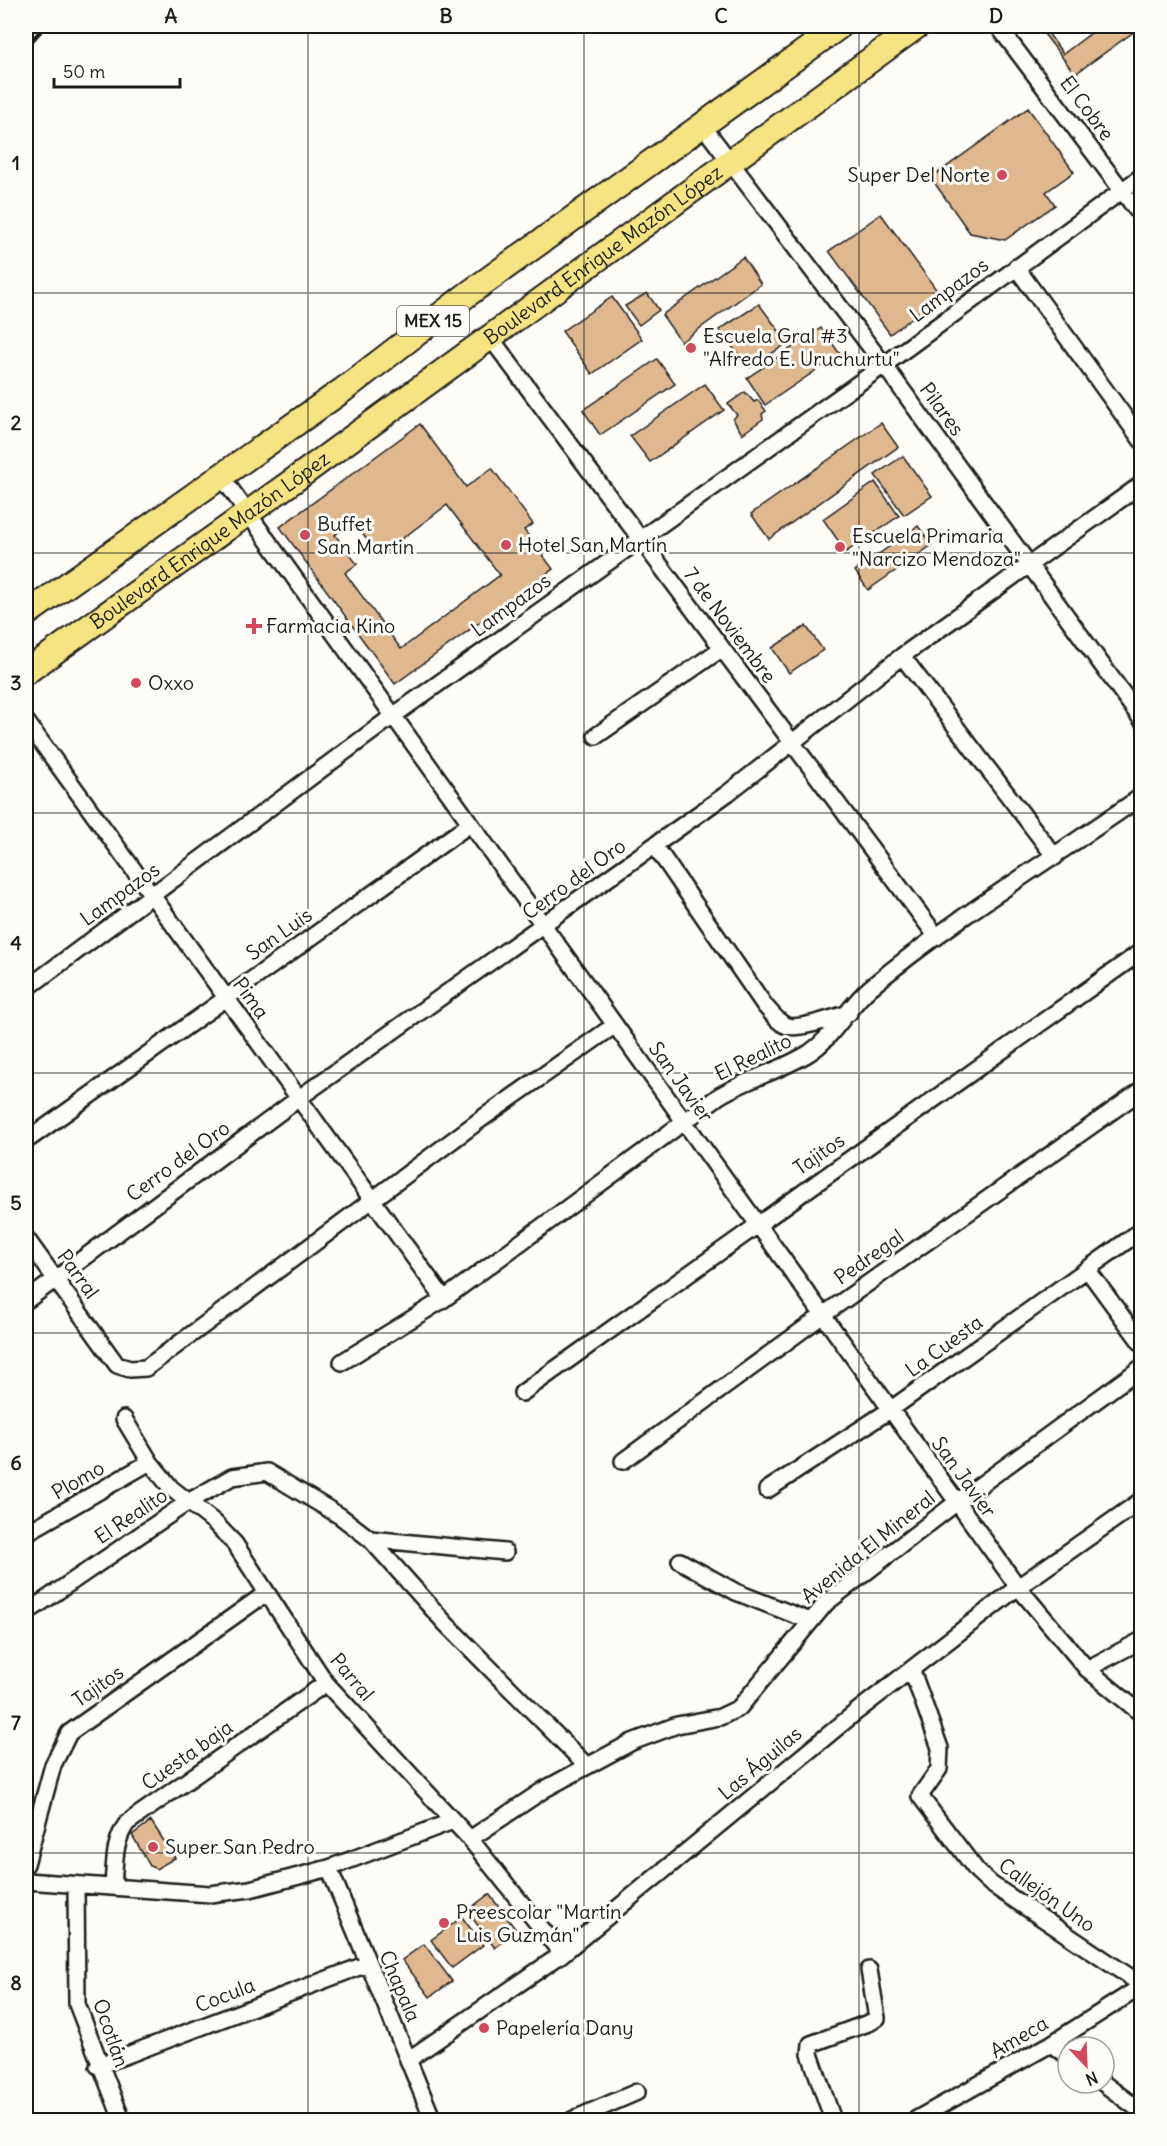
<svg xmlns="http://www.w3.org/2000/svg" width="1167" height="2146" viewBox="0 0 1167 2146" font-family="Delius,sans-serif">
<rect width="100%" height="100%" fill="#fdfcf7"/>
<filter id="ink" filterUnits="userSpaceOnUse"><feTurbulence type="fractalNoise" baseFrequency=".0167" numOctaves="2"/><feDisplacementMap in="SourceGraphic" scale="12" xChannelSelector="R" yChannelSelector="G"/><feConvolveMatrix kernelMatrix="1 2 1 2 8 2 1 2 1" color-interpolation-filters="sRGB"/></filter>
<g filter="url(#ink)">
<path fill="#dfb890" stroke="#1c1c1c" stroke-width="1.5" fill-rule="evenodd" d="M1038,26H1043L1063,54L1091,33L1086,26H1142L1075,74Z
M1028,108L1074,172L1046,192L1055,205L1005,240L970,233L931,178Z
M881,214L941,296L890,334L829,251Z
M743,257L761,284L681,342L662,315Z
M647,293L659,310L639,325L625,306Z
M612,297L642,339L592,374L562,331Z
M759,304L788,343L749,368L719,330Z
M821,328L840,354L765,405L747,378Z
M657,359L675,384L600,435L583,410Z
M705,384L724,410L650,462L630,436Z
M745,392L754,402L758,400L766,411L762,414L763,419L742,434L733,419L737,415L728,404Z
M881,423L898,447L769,539L751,514Z
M420,424L466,487L492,468L533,524L524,530L553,569L395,684L280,527ZM447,505L500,575L401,649L345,573L357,564L335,535L353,521L379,556Z
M903,456L932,496L904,515L875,475Z
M875,482L899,516L846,552L823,519Z
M918,526L932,545L868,590L855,571Z
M806,626L823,650L789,673L772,648Z
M151,1821L175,1858L156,1869L150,1866L132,1835Z
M489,1894L517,1931L495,1948L467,1911Z
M462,1917L483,1945L452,1968L431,1940Z
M424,1944L452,1981L430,1997L402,1960Z"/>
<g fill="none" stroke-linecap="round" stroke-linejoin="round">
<g stroke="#1c1c1c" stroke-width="20">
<path id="minor" d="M998,26L1142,217
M703,126L884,365L1142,720
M1016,267L1142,441
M490,337L937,937
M222,477L1018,1587L1087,1669L1138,1711
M902,656L1055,857
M26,721L444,1299
M596,736L721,649
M655,846L765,1006C771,1012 778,1023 787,1026C800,1030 835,1017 849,1013
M26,989L393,716L884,365L1142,176
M26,1141L470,824
M26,1238L117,1365L130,1369L146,1368L484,1117L615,1025
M1087,1269L1142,1344
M26,1301L299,1098L728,793L902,656L1142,484
M342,1362L444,1299L719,1096C747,1079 780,1071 809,1053C835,1036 847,1007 871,987C955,917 1052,859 1142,796
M522,1393L1142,951
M124,1419L150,1462L171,1488L214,1522L235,1544L326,1683L470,1839L562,1954
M623,1461L823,1315L1142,1090
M767,1490L890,1410L1142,1230
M26,1533L150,1462
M370,1539L505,1552
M680,1561L736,1592L810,1621
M26,1613L188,1502L232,1477L267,1472L340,1516L370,1539L446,1624L586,1765
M1087,1669L1142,1640
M912,1671L940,1748L939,1769L920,1796L977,1871L991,1884L1142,1985
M470,1839L545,1789L632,1742L677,1725L720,1717L739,1708L826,1603L957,1502L1142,1367
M26,1864L53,1765L69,1733L265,1594
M329,1868L433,2120
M26,1881L210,1894L250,1889L329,1868L453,1821
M76,1885L77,2004L122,2120
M113,1887C115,1864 113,1843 127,1823L326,1683
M1051,2044L1068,2056
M408,2060L562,1954L856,1712L1018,1587L1142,1500
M98,2066L367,1964
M1103,2083L1142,2112
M572,2120L637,2092
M833,2120L810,2054L811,2044L871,2022L877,2018L869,1970
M915,2120L1051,2044L1142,1986"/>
</g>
<g stroke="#1c1c1c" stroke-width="28">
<g id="primary">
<path d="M26,614L343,390L468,294L840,26"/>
<path id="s1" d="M26,672L297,478L917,26"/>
</g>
</g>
<use href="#minor" stroke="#fdfcf7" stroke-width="15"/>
<use href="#primary" stroke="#f6e381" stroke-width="24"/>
<path stroke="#1c1c1c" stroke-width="4.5" d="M26,47L45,26"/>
</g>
</g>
<path fill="none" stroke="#1c1c1c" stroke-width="1.5" stroke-opacity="0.55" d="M308,26V2120M584,26V2120M859,26V2120M26,293H1142M26,553H1142M26,813H1142M26,1073H1142M26,1333H1142M26,1593H1142M26,1853H1142"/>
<g fill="#d1495b" stroke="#fdfcf7" stroke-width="2">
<circle cx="1002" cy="175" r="6"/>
<circle cx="691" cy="348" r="6"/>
<circle cx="305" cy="535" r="6"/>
<circle cx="506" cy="545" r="6"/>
<circle cx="840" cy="547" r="6"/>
<path d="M251 617h6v6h6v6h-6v6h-6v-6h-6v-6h6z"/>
<circle cx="136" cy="683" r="6"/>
<circle cx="153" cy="1847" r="6"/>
<circle cx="444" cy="1923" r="6"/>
<circle cx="484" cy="2028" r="6"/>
</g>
<g text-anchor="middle" stroke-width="6" stroke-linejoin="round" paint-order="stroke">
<rect fill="#fdfcf7" stroke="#605f5e" stroke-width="1.5" x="397" y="306" width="72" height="30" rx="4.5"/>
<g font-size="18" font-weight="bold" fill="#1c1c1c">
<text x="433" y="327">MEX 15</text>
</g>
<g font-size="20" fill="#1c1c1c" stroke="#fdfcf7">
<text transform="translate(1087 108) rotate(53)" y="7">El Cobre</text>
<text dy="7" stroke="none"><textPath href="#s1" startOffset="712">Boulevard Enrique Mazón López</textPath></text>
<text transform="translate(949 290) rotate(-37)" y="7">Lampazos</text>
<text transform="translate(942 409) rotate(54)" y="7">Pilares</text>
<text dy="7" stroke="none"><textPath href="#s1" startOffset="226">Boulevard Enrique Mazón López</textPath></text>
<text transform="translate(511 605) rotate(-36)" y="7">Lampazos</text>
<text transform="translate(730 625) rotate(53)" y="7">7 de Noviembre</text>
<text transform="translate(574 879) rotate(-36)" y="7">Cerro del Oro</text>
<text transform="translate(120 894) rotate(-36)" y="7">Lampazos</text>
<text transform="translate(279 934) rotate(-35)" y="7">San Luis</text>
<text transform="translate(251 998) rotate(54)" y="7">Pima</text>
<text transform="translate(753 1057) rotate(-26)" y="7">El Realito</text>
<text transform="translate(681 1082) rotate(54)" y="7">San Javier</text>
<text transform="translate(819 1154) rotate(-35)" y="7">Tajitos</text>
<text transform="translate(178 1161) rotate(-36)" y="7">Cerro del Oro</text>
<text transform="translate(869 1257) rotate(-35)" y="7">Pedregal</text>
<text transform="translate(78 1274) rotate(54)" y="7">Parral</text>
<text transform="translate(944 1346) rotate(-36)" y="7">La Cuesta</text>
<text transform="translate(964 1477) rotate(54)" y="7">San Javier</text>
<text transform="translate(78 1480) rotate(-30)" y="7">Plomo</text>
<text transform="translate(131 1516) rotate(-34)" y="7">El Realito</text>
<text transform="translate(868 1547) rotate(-39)" y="7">Avenida El Mineral</text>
<text transform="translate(352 1677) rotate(50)" y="7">Parral</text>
<text transform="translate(98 1686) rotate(-35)" y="7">Tajitos</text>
<text transform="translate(187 1755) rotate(-35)" y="7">Cuesta baja</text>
<text transform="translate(760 1763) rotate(-40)" y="7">Las Águilas</text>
<text transform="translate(1047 1895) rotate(35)" y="7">Callejón Uno</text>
<text transform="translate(400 1986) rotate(67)" y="7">Chapala</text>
<text transform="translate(225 1995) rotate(-21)" y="7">Cocula</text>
<text transform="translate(111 2033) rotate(71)" y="7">Ocotlán</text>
<text transform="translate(1019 2037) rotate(-30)" y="7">Ameca</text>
</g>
<g font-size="20" fill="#1c1c1c" stroke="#fdfcf7" text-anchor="start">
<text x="990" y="182" text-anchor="end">Super Del Norte</text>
<text x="703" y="343">Escuela Gral #3<tspan x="703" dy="23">"Alfredo E. Uruchurtu"</tspan></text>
<text x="317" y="531">Buffet<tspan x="317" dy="23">San Martin</tspan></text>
<text x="852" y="543">Escuela Primaria<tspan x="852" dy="23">"Narcizo Mendoza"</tspan></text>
<text x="518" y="552">Hotel San Martín</text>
<text x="266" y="633">Farmacia Kino</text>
<text x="148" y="690">Oxxo</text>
<text x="165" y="1854">Super San Pedro</text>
<text x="456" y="1919">Preescolar "Martín<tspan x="456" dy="23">Luis Guzmán"</tspan></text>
<text x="496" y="2035">Papelería Dany</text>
</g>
</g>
<rect width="1167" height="2146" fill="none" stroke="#fdfcf7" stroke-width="66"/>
<g transform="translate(1086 2065) rotate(157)"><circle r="28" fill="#fdfcf7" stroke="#a3a29f" stroke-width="1.5"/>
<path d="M0-4.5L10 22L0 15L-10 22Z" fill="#d1495b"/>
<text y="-9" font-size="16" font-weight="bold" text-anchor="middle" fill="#1c1c1c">N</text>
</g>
<path d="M54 78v9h126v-9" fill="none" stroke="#1c1c1c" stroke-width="3"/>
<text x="63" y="78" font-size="18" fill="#1c1c1c" stroke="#fdfcf7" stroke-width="4.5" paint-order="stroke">50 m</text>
<rect x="33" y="33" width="1101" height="2080" fill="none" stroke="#1c1c1c" stroke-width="2"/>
<g font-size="20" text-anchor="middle" font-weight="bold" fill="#1c1c1c">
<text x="171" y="23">A</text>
<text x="446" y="23">B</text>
<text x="721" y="23">C</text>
<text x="996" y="23">D</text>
<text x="16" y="170">1</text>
<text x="16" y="430">2</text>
<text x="16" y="690">3</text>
<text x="16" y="950">4</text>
<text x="16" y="1210">5</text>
<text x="16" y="1470">6</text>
<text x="16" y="1730">7</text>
<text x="16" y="1990">8</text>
</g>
</svg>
